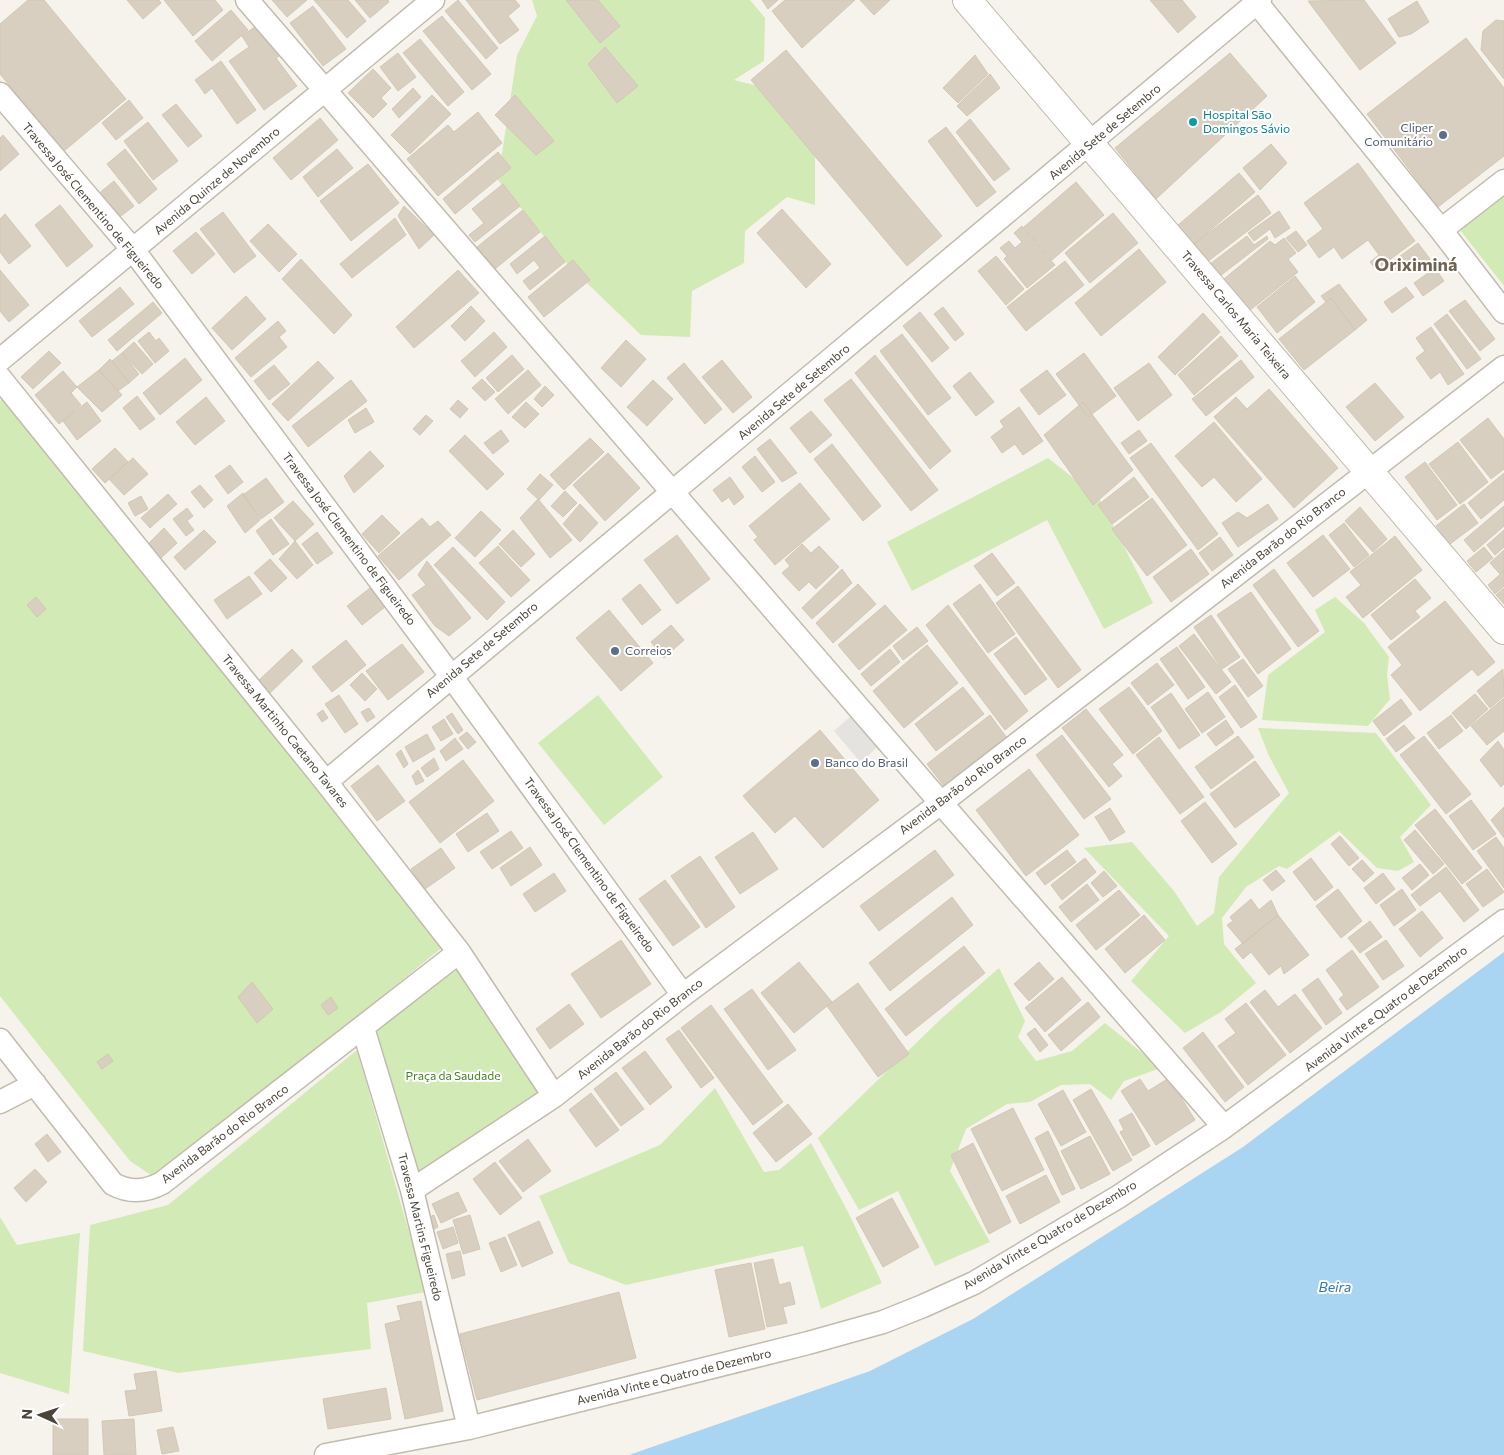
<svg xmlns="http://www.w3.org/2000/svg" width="1504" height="1455" viewBox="0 0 1504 1455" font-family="Commissioner,sans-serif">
<rect width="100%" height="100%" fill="#f6f3ec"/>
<path fill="#d2eab5" d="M532,0H750L765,18L764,61L734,80L815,100V205L787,197L745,231L744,263L692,291L690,337L641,335L565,262L498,180L517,55L537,16Z
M1504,195V286L1460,230Z
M4,398L445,945L169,1171L151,1175L130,1161L0,996V401Z
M1048,458L1099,498L1153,603L1104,629L1047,520L912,591L887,542Z
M1335,597L1364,623L1389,657L1387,675L1390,699L1368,726L1262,720L1268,675L1325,632L1315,610Z
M598,695L663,777L604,825L538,743Z
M1258,728L1376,733L1431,805L1400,837L1414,862L1398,871L1377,868L1339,831L1287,869L1279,866L1246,887L1222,918L1224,944L1256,983L1221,1012L1185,1033L1131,981L1169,936L1084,848L1132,842L1174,891L1197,926L1214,913L1219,877L1289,793L1269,756Z
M458,960L546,1095L414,1183L369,1030Z
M999,968L1025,1021L1018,1037L1036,1061L1072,1051L1105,1023L1161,1068L1124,1081L1111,1100L1090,1084L1061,1085L1030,1102L1007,1104L966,1129L950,1171L990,1242L935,1266L898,1191L859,1210L818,1138L943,1017Z
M357,1050L426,1292L367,1303L371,1349L178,1373L83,1351L90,1225L168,1205Z
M715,1088L764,1172L779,1170L811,1143L848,1212L882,1283L821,1309L803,1246L626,1285L569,1263L539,1196L660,1145Z
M0,1217L17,1245L80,1233L69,1394L0,1373Z"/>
<path fill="#e5e3e0" d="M851,716L878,746L861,763L834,731Z"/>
<path fill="#a9d4f2" d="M1504,952V1455H629L870,1371L973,1319L1243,1147Z"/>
<path fill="#d8cfc1" stroke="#d3c7b4" d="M28,0H44L126,99L64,151L0,74V24Z
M127,0H159L161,3L143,19Z
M164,0H215L223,10L193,36Z
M272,0H307L287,17Z
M314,0H348L366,21L347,38Z
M355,0H388L389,2L370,18Z
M458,0L498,48L486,59L445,11Z
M466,0H515L520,6L508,16L519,30L500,44Z
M566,0H598L620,26L600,43Z
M762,0H778L768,9Z
M785,0H855L802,48L772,11Z
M860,0H890L874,15Z
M1150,0H1182L1196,17L1178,33Z
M1364,0L1396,43L1360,70L1308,1Z
M1417,1L1429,22L1411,34L1399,37L1388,19Z
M313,6L346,49L323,66L290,23Z
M231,10L248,30L212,61L195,41Z
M442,16L491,74L472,90L423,31Z
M1496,20L1504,21V79L1481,50L1483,31Z
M260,23L282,54L276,58L297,86L264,110L229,61L249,47L242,36Z
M1466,38L1504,88V156L1438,207L1367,114Z
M420,39L464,92L448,106L403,53Z
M605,47L638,86L617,103L588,64Z
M786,50L942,236L907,266L751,80Z
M398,53L416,77L398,91L380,67Z
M1230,53L1267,96L1156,199L1115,148Z
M975,55L988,74L958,103L943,88Z
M221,61L256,110L237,124L212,88L205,94L195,80Z
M373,69L391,88L381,98L387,104L373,118L348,93Z
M990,74L1000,88L967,116L957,106Z
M413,88L421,97L399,118L392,109Z
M432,95L451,114L410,154L391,135Z
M515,95L554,141L536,155L495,115Z
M129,100L143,118L116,140L102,123Z
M176,104L202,136L188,147L162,115Z
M478,112L502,143L438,196L407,159L448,125L454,132Z
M320,118L338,140L291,180L273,158Z
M970,119L1010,169L994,181L956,132Z
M148,122L178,161L153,180L124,141Z
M946,127L996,192L977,207L928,141Z
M3,135L19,154L0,171V138Z
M1271,144L1287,163L1260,190L1243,168Z
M125,149L157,189L139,204L107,164Z
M337,149L353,168L318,197L303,177Z
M498,152L511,168L455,214L443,199Z
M1358,163L1415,241L1376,270L1370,262L1379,255L1368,240L1342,259L1334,247L1319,258L1307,241L1323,229L1304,203Z
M368,164L399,203L351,241L320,201Z
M1239,173L1255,192L1193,245L1177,226Z
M114,181L134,206L117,219L97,195Z
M1076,182L1104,215L1052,260L1024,227Z
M503,184L520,206L475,242L469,235L484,223L472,209Z
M1258,195L1271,213L1207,262L1193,245Z
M60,205L93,246L67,267L35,225Z
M404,206L434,235L419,249L398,216Z
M782,209L831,264L806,288L757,233Z
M523,210L540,232L495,269L477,247Z
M1279,211L1290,228L1275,238L1270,229L1254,241L1248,233Z
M223,212L256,256L234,273L200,229Z
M1113,213L1138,243L1090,283L1065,253Z
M5,214L31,246L9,264L0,252V219Z
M395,218L406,235L352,278L340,264Z
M268,224L297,254L279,272L250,241Z
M1022,226L1055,265L1027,288L1004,259L1007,256L1000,248L1009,241L1015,248L1022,242L1014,233Z
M1296,231L1307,245L1298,252L1286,238Z
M196,232L215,254L192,274L173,251Z
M545,236L565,262L530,290L523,281L540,268L534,260L517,274L510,264Z
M1247,236L1254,245L1267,236L1268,239L1220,276L1210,264Z
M1284,238L1296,253L1288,259L1298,272L1249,311L1224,279L1270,241L1275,245Z
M1418,243L1430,259L1415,271L1408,260L1393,271L1388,265Z
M1139,249L1166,282L1101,336L1075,303Z
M996,256L1024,289L1006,305L978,271Z
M301,259L352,315L334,334L282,279Z
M573,260L590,280L544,317L528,297Z
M1065,261L1084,285L1026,331L1007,307Z
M1435,268L1444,281L1423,296L1414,283Z
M0,270L29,305L9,322L0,311Z
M458,270L479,293L414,348L396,327Z
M1295,276L1315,302L1277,333L1257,307Z
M1339,284L1367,320L1355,330L1331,298L1326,302L1321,296Z
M120,287L134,304L92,337L79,321Z
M1406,287L1414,297L1392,313L1384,302Z
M246,296L266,319L232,350L212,328Z
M1331,298L1355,330L1304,370L1279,339Z
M1465,300L1495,339L1480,351L1449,311Z
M153,302L162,313L117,351L108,340Z
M471,306L485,321L465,341L451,326Z
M943,307L964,334L955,341L934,314Z
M920,312L949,348L932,362L903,326Z
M1203,313L1220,332L1175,375L1158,357Z
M1447,314L1481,359L1467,369L1434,324Z
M278,321L286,331L279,337L287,347L251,377L235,358Z
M1431,327L1464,374L1448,385L1440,372L1431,379L1416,358L1425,351L1416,338Z
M149,332L156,341L159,338L169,351L155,363L138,341Z
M494,332L507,347L475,377L461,361Z
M902,334L951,398L928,415L880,351Z
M1221,336L1238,356L1194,395L1178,375Z
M626,340L646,359L621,387L601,368Z
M134,342L153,364L142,374L122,353Z
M49,351L61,363L33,389L21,377Z
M122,353L139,374L129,383L112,361Z
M1084,353L1116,396L1088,417L1056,374Z
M512,355L524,369L498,392L486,378Z
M875,355L951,451L930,469L855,373Z
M185,358L202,380L160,415L143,393Z
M110,359L129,383L118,391L99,370Z
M722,360L752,397L733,413L702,377Z
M1241,360L1254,377L1206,416L1192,399Z
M318,361L334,378L288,421L272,404Z
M684,363L722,409L705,424L667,378Z
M1149,363L1172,395L1138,421L1114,388Z
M274,365L290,384L269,400L254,381Z
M99,370L122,395L102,412L77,387Z
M528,370L541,385L508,414L495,399Z
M1047,370L1066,395L1039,415L1020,390Z
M63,371L77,387L71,393L81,405L59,424L35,395Z
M970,372L994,402L976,416L953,386Z
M482,379L495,392L485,401L472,388Z
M851,379L938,490L911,511L824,400Z
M351,380L367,401L308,447L292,426Z
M653,380L673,399L647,426L627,407Z
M1375,383L1404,417L1375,441L1346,407Z
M545,386L554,395L542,407L534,399Z
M1269,389L1338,468L1294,508L1214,417L1236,397L1247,409Z
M137,396L155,419L140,430L123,408Z
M206,397L225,421L195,445L176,422Z
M458,400L468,409L460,418L450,409Z
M87,402L101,421L77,440L63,421Z
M526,402L539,414L525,428L512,417Z
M1083,402L1133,470L1093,505L1044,435Z
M1019,407L1043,441L1023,455L1015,444L1002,453L991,437L1004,427L1000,421Z
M366,408L374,422L355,433L348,420Z
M811,411L832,435L810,453L790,428Z
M426,415L433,421L420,435L413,429Z
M1488,418L1504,439V469L1491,479L1460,440Z
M1214,422L1262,479L1236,502L1214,477L1202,487L1175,456Z
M501,430L509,441L493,454L484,443Z
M1139,430L1147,441L1129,454L1121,443Z
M465,435L504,474L487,490L449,451Z
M590,438L604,452L564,490L550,475Z
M770,439L797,473L782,482L757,449Z
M1458,442L1488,482L1460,504L1429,464Z
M1151,443L1218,534L1198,550L1130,458Z
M832,444L881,506L863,521L814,459Z
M115,448L128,462L105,483L92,469Z
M370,451L384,466L354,493L344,476Z
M608,453L640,488L605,521L573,485Z
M755,456L775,482L762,492L742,467Z
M133,458L148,474L124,495L109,479Z
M1425,462L1457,505L1437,520L1405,477Z
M230,465L243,482L228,494L215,476Z
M1504,473V500L1481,519L1468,503Z
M540,474L553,485L539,500L527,489Z
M730,477L744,497L734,505L729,497L722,502L713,490Z
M1134,477L1149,497L1112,524L1098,505Z
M266,478L284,502L261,519L243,495Z
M800,483L830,519L775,565L754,540L758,537L749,526Z
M200,485L213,500L204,508L191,492Z
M565,491L577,503L563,517L551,506Z
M243,493L260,520L245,533L227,506Z
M168,494L177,504L150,528L141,518Z
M141,496L148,509L135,516L128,503Z
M1152,498L1187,545L1147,576L1112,529Z
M538,499L572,540L550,558L520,518Z
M293,501L314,524L295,541L274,518Z
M580,504L598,523L580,542L563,524Z
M1268,504L1278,519L1238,547L1222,523L1238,512L1247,518Z
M1464,504L1478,523L1450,544L1436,526Z
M1504,506V526L1474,552L1464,540Z
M1360,507L1387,539L1373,552L1345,521Z
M187,508L193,516L187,521L194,530L186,536L173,519Z
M481,511L501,530L475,557L455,538Z
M382,515L400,533L379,553L362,534Z
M422,518L430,527L438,521L451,535L399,580L378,556Z
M271,519L289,544L273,555L256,531Z
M1344,523L1369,555L1354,567L1329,535Z
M164,528L177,543L161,558L148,544Z
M204,530L216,542L185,570L174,557Z
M513,530L535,554L521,567L499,544Z
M1504,530V547L1495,555L1487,545Z
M317,532L333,553L317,564L302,544Z
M677,535L710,579L677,604L644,560Z
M1323,535L1350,569L1313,597L1287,563Z
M1395,536L1422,570L1363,618L1346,597L1361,585L1350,572Z
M1220,537L1233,555L1212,571L1199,553Z
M295,541L313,565L297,579L279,559Z
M802,544L811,553L819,546L839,567L816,589L809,582L799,591L782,573L790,566L785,560Z
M498,546L530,580L511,597L479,563Z
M453,547L505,602L487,620L434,565Z
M1484,547L1493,558L1476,572L1467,561Z
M1191,549L1209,574L1171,602L1153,577Z
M1504,550V570L1500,574L1490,563Z
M992,553L1015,583L997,596L974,566Z
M270,559L287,578L271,592L254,573Z
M427,561L471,618L449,636L435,626L412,595L426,585L418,575Z
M842,569L852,583L812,619L802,608Z
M1274,569L1319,631L1298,647L1253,585Z
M1504,571V586L1495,594L1488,585Z
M249,576L262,594L227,619L214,600Z
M1415,579L1431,598L1415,611L1420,617L1391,640L1371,615Z
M640,584L661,610L642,625L622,599Z
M858,584L876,604L833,643L816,623Z
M980,584L1015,634L988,653L953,604Z
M1018,586L1081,670L1058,688L996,603Z
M370,588L385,607L362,625L347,606Z
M1504,588V604L1496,595Z
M1251,592L1291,649L1258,674L1217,615Z
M36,597L46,609L37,617L27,605Z
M1445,601L1495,662L1478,676L1472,669L1420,711L1391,675L1402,665L1388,647Z
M885,605L907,630L859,670L838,645Z
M948,605L1028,711L1005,730L926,625Z
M609,610L653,663L621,691L576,638Z
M1211,615L1240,657L1222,669L1194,627Z
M671,625L684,640L664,658L651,642Z
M917,627L928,641L903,660L893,646Z
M1194,634L1231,682L1216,694L1179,646Z
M1016,637L1047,679L1025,695L994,654Z
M346,640L366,665L332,692L312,667Z
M402,644L424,672L388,700L366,671Z
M927,645L958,683L904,728L873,691Z
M1177,647L1205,687L1188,699L1160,659Z
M292,649L303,661L268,695L256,683Z
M890,649L900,662L871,686L861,674Z
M1243,659L1263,686L1248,697L1228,669Z
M1157,663L1174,685L1148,705L1131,683Z
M1503,669L1504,696L1490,708L1477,691Z
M362,673L377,689L365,701L350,685Z
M1235,685L1257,717L1241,728L1219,697Z
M963,687L984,714L936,751L915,724Z
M1129,687L1162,731L1133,754L1099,709Z
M1208,692L1225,717L1202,733L1185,709Z
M1171,693L1200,735L1179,749L1151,707Z
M1475,694L1488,709L1466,729L1452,713Z
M339,695L358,724L345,733L325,704Z
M1504,698V731L1487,745L1471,726Z
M1401,699L1412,714L1384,736L1373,721Z
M369,708L375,717L367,722L361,712Z
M1086,709L1123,755L1112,764L1122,776L1109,787L1062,728Z
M323,710L328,718L322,722L317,714Z
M452,713L463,730L458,734L446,717Z
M990,715L1007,738L944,786L927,764Z
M1451,715L1463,731L1439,749L1427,733Z
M444,719L453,734L441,741L432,727Z
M1226,720L1234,733L1216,746L1207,734Z
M1404,725L1415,738L1396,752L1386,739Z
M820,730L879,800L823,848L795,816L775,833L743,796Z
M467,732L476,742L468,749L459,738Z
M427,734L435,749L413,762L405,747Z
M1062,735L1111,799L1084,819L1036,755Z
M1238,736L1254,757L1211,789L1195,767Z
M1424,736L1471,794L1446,814L1400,755Z
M1159,737L1204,797L1180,814L1136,755Z
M455,738L463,749L446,761L440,751Z
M1498,741L1504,750V784L1501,787L1480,760Z
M401,750L408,764L404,768L396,754Z
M434,758L439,769L427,777L421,768Z
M463,760L494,801L440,843L409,802Z
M1255,761L1280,795L1235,828L1210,794Z
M378,765L405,801L377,821L351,786Z
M1029,769L1079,835L1026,876L976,810Z
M418,770L424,781L416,785L412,776Z
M1471,800L1496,834L1473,850L1449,816Z
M1205,802L1237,844L1212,863L1181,821Z
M1504,807V838L1491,820Z
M1110,808L1125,832L1110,841L1095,817Z
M1435,809L1482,868L1462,884L1415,825Z
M487,813L499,831L468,852L456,834Z
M1415,830L1444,864L1433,874L1404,840Z
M511,831L523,848L492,869L480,852Z
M753,832L778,869L740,894L715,857Z
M1340,836L1359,858L1349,866L1331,844Z
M1496,837L1504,848V888L1477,851Z
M530,847L542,865L511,886L500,868Z
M441,848L455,868L425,889L411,869Z
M935,850L954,875L879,931L860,906Z
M1067,850L1076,862L1045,885L1036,873Z
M700,856L735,907L706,928L671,876Z
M1085,858L1096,872L1062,900L1051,885Z
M1311,858L1333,887L1315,901L1293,872Z
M1362,860L1374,873L1364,882L1352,869Z
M1420,864L1429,875L1412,890L1402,878Z
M1446,867L1479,910L1464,922L1440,891L1420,906L1411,895Z
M1487,869L1504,892L1483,907L1466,884Z
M1276,870L1285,881L1272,891L1263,880Z
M1104,871L1117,886L1103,897L1091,883Z
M554,873L566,891L535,912L523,894Z
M1383,873L1395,889L1376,904L1364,888Z
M665,880L700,927L673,946L639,899Z
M1087,884L1099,900L1071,922L1059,907Z
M1338,889L1362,921L1341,938L1316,906Z
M1402,889L1416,910L1394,926L1380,905Z
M1119,890L1140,915L1096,950L1076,925Z
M952,897L973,925L890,991L869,963Z
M1251,899L1259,910L1271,900L1278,915L1243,944L1227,925L1233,921L1230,917Z
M1422,911L1443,938L1420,957L1399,929Z
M1144,915L1165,940L1125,973L1105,949Z
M1278,915L1309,955L1284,974L1281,966L1269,975L1251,952L1243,959L1235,949Z
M1370,921L1382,937L1360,953L1348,938Z
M621,940L651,984L601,1018L571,974Z
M1386,940L1404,966L1383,980L1365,954Z
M964,946L985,973L906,1036L885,1009Z
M1352,950L1379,987L1347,1010L1339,999L1344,995L1326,970Z
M799,962L832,1002L794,1033L761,993Z
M1039,962L1054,979L1029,1001L1014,984Z
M1062,977L1081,1000L1045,1032L1025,1008Z
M1318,978L1342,1013L1326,1025L1302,990Z
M252,982L273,1009L257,1023L238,997Z
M858,983L909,1054L878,1077L827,1006Z
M752,989L796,1050L768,1070L724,1009Z
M1265,990L1278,1007L1295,994L1322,1028L1290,1053L1250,1002Z
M331,997L338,1008L328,1015L321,1005Z
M1088,1002L1100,1017L1061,1051L1048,1035Z
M1246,1003L1286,1055L1248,1085L1218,1046L1236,1033L1225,1019Z
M569,1004L584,1024L550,1049L536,1029Z
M711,1005L783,1102L753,1125L681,1028Z
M1035,1028L1048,1045L1040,1052L1027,1034Z
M679,1030L714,1078L701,1088L666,1039Z
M1203,1032L1244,1087L1225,1102L1183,1048Z
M645,1051L672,1087L650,1105L622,1068Z
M108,1054L113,1061L102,1069L97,1062Z
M616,1072L644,1109L621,1126L594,1089Z
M1169,1078L1195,1120L1156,1145L1121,1091L1140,1079L1148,1091Z
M1091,1089L1132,1160L1113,1171L1073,1100Z
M1063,1090L1086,1132L1061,1146L1038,1104Z
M591,1093L619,1130L596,1147L569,1110Z
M788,1104L812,1134L776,1162L753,1133Z
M1013,1108L1044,1170L1002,1191L971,1129Z
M1132,1113L1150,1146L1133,1156L1120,1132L1124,1130L1119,1120Z
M1048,1131L1075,1189L1062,1195L1035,1138Z
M47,1134L61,1152L48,1162L35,1144Z
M1090,1136L1110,1174L1081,1189L1061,1151Z
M528,1139L551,1171L523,1192L499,1161Z
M973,1143L1011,1222L989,1234L951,1155Z
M495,1162L522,1198L500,1215L473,1179Z
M35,1169L47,1182L26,1202L14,1188Z
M1046,1175L1060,1202L1020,1224L1006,1196Z
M458,1192L467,1211L441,1223L432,1204Z
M892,1198L919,1247L883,1267L856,1218Z
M434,1215L438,1227L432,1230L427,1218Z
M470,1215L480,1249L463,1254L453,1220Z
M539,1221L553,1253L522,1267L508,1235Z
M453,1227L458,1243L443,1249L437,1232Z
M505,1237L517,1265L501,1272L489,1243Z
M460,1251L465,1275L452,1279L446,1254Z
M773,1259L779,1285L790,1282L795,1304L783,1307L787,1323L767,1327L754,1263Z
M751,1263L765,1329L729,1337L715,1270Z
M619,1292L636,1358L477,1400L460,1334Z
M421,1301L443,1411L405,1419L385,1324L401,1320L397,1306Z
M156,1371L162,1411L129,1416L125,1391L137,1390L134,1374Z
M386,1388L391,1419L328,1429L323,1399Z
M53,1419H88V1455H53Z
M134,1419L136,1455H104L102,1421Z
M173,1427L179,1451L162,1454L157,1430Z"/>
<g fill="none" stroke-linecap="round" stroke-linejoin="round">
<g stroke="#c2bbae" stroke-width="25">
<path id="minor" d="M247,0L941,803L1224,1127
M1257,3L1441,230L1504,312
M0,94L134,251L451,676L683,995
M1441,230L1504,181
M0,360L433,0
M0,378L326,782L459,952L554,1096
M326,782L1260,0
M363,1028L412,1190L469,1428
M0,1040L113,1184C130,1193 145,1192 162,1183L459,952
M0,1102L35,1084
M412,1190L554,1096L683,995L941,803L1504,367
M326,1455L469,1428L808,1343L883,1322L923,1306L974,1283L1118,1197L1224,1127L1504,921"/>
</g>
<g stroke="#c2bbae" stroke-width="30">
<path id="tertiary" d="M967,0L1504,630"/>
</g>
<use href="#minor" stroke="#fff" stroke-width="22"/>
<use href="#tertiary" stroke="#fff" stroke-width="28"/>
</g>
<circle fill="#0f9aa8" stroke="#fff" stroke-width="2" cx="1193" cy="122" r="5"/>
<g fill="#5c6f8a" stroke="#fff" stroke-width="2">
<circle cx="1443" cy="135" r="5"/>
<circle cx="615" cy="651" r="5"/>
<circle cx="815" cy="763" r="5"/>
</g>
<g text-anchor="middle" stroke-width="4" stroke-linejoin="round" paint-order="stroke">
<g font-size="12" fill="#0d838f" stroke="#fff" text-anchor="start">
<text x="1203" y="119">Hospital São<tspan x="1203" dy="14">Domingos Sávio</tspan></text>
</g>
<g font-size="12" fill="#4e5e75" stroke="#fff" text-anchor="start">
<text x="1433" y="132" text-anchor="end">Cliper<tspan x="1433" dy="14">Comunitário</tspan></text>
<text x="625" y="655">Correios</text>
<text x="825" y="767">Banco do Brasil</text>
</g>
<g font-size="12" fill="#4b4439" stroke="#fff">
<text transform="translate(1105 132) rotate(-40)" y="4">Avenida Sete de Setembro</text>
<text transform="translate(217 181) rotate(-40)" y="4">Avenida Quinze de Novembro</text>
<text transform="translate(93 206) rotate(50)" y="4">Travessa José Clementino de Figueiredo</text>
<text transform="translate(1236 315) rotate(50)" y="4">Travessa Carlos Maria Teixeira</text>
<text transform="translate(794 392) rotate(-40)" y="4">Avenida Sete de Setembro</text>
<text transform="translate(1283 538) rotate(-38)" y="4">Avenida Barão do Rio Branco</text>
<text transform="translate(349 539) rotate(53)" y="4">Travessa José Clementino de Figueiredo</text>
<text transform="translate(482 650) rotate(-40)" y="4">Avenida Sete de Setembro</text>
<text transform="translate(285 731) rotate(51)" y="4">Travessa Martinho Caetano Tavares</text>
<text transform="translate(963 785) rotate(-37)" y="4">Avenida Barão do Rio Branco</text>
<text transform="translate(589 865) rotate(54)" y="4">Travessa José Clementino de Figueiredo</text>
<text transform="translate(1386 1009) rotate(-37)" y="4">Avenida Vinte e Quatro de Dezembro</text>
<text transform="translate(640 1029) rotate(-38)" y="4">Avenida Barão do Rio Branco</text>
<text transform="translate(225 1134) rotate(-37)" y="4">Avenida Barão do Rio Branco</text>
<text transform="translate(420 1227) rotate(76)" y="4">Travessa Martins Figueiredo</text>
<text transform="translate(1050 1235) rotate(-31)" y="4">Avenida Vinte e Quatro de Dezembro</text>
<text transform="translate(674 1377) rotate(-14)" y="4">Avenida Vinte e Quatro de Dezembro</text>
</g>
<g font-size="12" fill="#4a7f2a" stroke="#fff">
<text x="453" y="1080">Praça da Saudade</text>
</g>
<g font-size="14" font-style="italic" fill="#2e7ab2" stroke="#fff">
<text x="1335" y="1292">Beira</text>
</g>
<g font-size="18" font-weight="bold" fill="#6e6250" stroke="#fff">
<text x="1416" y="271">Oriximiná</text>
</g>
</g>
<g transform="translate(40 1415) rotate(273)" stroke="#ffffff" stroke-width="4" paint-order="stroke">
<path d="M0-4L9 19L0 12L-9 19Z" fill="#4b4439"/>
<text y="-8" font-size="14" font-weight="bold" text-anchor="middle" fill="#4b4439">N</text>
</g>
</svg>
